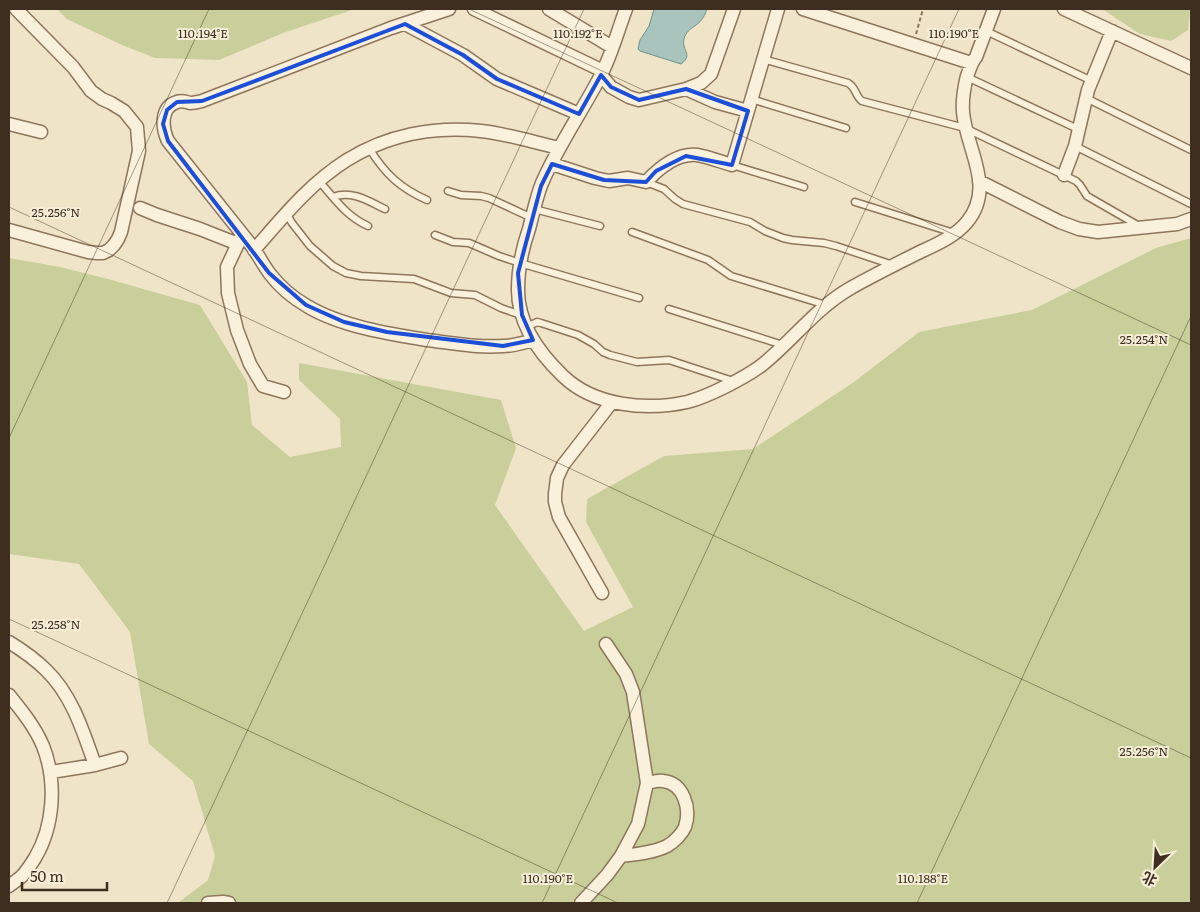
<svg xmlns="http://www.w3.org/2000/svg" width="1200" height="912" viewBox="0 0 1200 912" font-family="Literata,'Noto Sans SC',serif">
<rect width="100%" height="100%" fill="#f0e4c8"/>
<path fill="#c9cf9b" d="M57,9H355L283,33L219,60L155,58L122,45L67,19Z
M1102,9H1190L1188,30L1171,41L1140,34Z
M1191,238V903H178L208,880L215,856L193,781L149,744L130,632L79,564L9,554V258L60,267L108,279L200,305L247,382L252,425L290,457L341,447L340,419L299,380V363L501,400L516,448L495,505L584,631L633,607L586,522L587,499L664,456L753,449L854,382L919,332L1032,310L1156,248Z"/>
<path fill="#a9c4bc" stroke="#6f938a" d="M654,9H707C705,15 702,21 696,25C691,29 688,30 685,36C679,50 695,54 681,64L640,51L638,49L640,40L649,26Z"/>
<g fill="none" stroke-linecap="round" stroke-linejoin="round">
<g stroke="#8d765c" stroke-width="9">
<path id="service" d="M986,31L1092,81
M763,59L848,83C856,87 855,96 862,101L965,128L1076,181L1080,185L1087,196L1139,226
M967,77L1080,130
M1086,98L1191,150
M751,99L846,128
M1075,146L1191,204
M369,148C385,174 400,188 427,200
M732,165L804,187
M319,181C335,199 346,216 368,226
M646,182L664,189L675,199L683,204L750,222L765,231L783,238L792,240L824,243L836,246L893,265
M448,191L461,195L481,196L489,198L532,218
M333,197C352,190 368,201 385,209
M855,202L954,233
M534,209L600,226
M286,213L292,223L310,246L333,266L346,273L361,276L414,279L451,293L475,295L501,308L521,315
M632,232L708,260L731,276L826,305
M435,235L453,242L469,243L499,256L520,263L639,298
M669,309L783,345
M527,327L537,322L541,323L578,335L594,344L603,352L610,355L637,362L669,360L733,381"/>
</g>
<g stroke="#8d765c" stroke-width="15">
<path id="minor" d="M449,9L391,28L202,101C198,102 194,103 190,103C186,102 182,100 177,102C160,107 162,128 168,141C195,175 223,210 251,245C258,254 263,265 270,274C280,287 293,298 307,306C340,326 389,334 427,340C452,343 478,348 503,346C514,346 523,343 533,340
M474,9L603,71
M549,9L612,47
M626,9C618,30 611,57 600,77C581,113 558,146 542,183C536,198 533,214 529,229C522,249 518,269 518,290C518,324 540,354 563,376C594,406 646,411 687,402C707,397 745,378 762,365C792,341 815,309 849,289C870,277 892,266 914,255C932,246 954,238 967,222C996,187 966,149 963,112C962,99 964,88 967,76C970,69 971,63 976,57L994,9
M803,9L971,63
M1064,9L1191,68
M405,24L463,55L497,79L579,114
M601,75L611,87L629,97L639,100L686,89L701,83L711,74L734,9
M686,89L715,102L748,111
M9,124L41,132
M552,164L595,178L604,180L609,181L628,178L646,182C659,168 677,153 697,155C709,157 721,162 732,165L778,9
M1064,175L1075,146L1088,90L1112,31
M979,181L1060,222L1079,229L1098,232L1177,224L1191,219
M140,208L157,215L200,229L238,244
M9,230L88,252L97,253H103L109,250L114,245L118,239L121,232L139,151L137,127L124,111L111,103L102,99L91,91L73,67L16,9
M242,235L227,267L228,293L237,330L250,364L263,386L284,392
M254,250C282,218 310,183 347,160C387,135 434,126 481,131C508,134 533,142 559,148
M602,593L559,517L555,502V494L557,478L563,465L612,402
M9,642C22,650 35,659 46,670C72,695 83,731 95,765
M9,695C22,711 35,727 43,746C57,782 54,826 35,858C31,864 27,871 21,877C17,880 13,883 9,886
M51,772L95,765L121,758
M621,856C636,854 653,853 667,846C674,842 682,834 685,827C691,809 684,783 663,781C658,780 652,782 647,783
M208,903L223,902L229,903
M581,903L607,875L621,856L638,824L647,783L633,692L626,674L606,644"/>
</g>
<path stroke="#8d765c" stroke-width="2" stroke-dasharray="4 2.5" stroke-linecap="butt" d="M916,34L923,9"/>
<use href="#service" stroke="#faf1dc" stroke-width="6"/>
<use href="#minor" stroke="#faf1dc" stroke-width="12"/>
</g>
<path fill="none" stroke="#1d4ed8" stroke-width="4" stroke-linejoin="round" d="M405,24L463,55L497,79L579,114L601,75L611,87L639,100L686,89L748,111L732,165L686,156L656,171L646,182L604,180L552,164L541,186L518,273L522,315L533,340L503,346L387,332L344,322L306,305L269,273L168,141L163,124L167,110L177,102L202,101Z"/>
<path fill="none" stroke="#3d2e20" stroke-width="1" stroke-opacity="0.45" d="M469,9L1191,345M9,207L1191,758M9,438L209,9M9,619L618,903M167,903L584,9M542,903L959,9M917,903L1191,316"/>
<g font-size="12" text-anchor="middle" fill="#3d2e20" stroke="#f7eed8" stroke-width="4" stroke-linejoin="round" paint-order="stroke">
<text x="203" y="38">110.194°E</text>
<text x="578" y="38">110.192°E</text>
<text x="954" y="38">110.190°E</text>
<text x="56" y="217">25.256°N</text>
<text x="1144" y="344">25.254°N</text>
<text x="56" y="629">25.258°N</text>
<text x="1144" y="756">25.256°N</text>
<text x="548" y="883">110.190°E</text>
<text x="923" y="883">110.188°E</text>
</g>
<rect width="1200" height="912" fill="none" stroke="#3d2e20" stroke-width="20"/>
<g transform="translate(1155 867) rotate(205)" stroke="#f7eed8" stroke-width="4" paint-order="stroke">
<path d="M0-4L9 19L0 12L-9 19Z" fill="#3d2e20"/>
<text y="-8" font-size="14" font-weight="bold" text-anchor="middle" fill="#3d2e20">北</text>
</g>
<path d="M22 882v8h85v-8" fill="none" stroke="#3d2e20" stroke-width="2.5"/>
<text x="30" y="882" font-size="15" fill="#3d2e20" stroke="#f7eed8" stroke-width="4" paint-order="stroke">50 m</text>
</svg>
